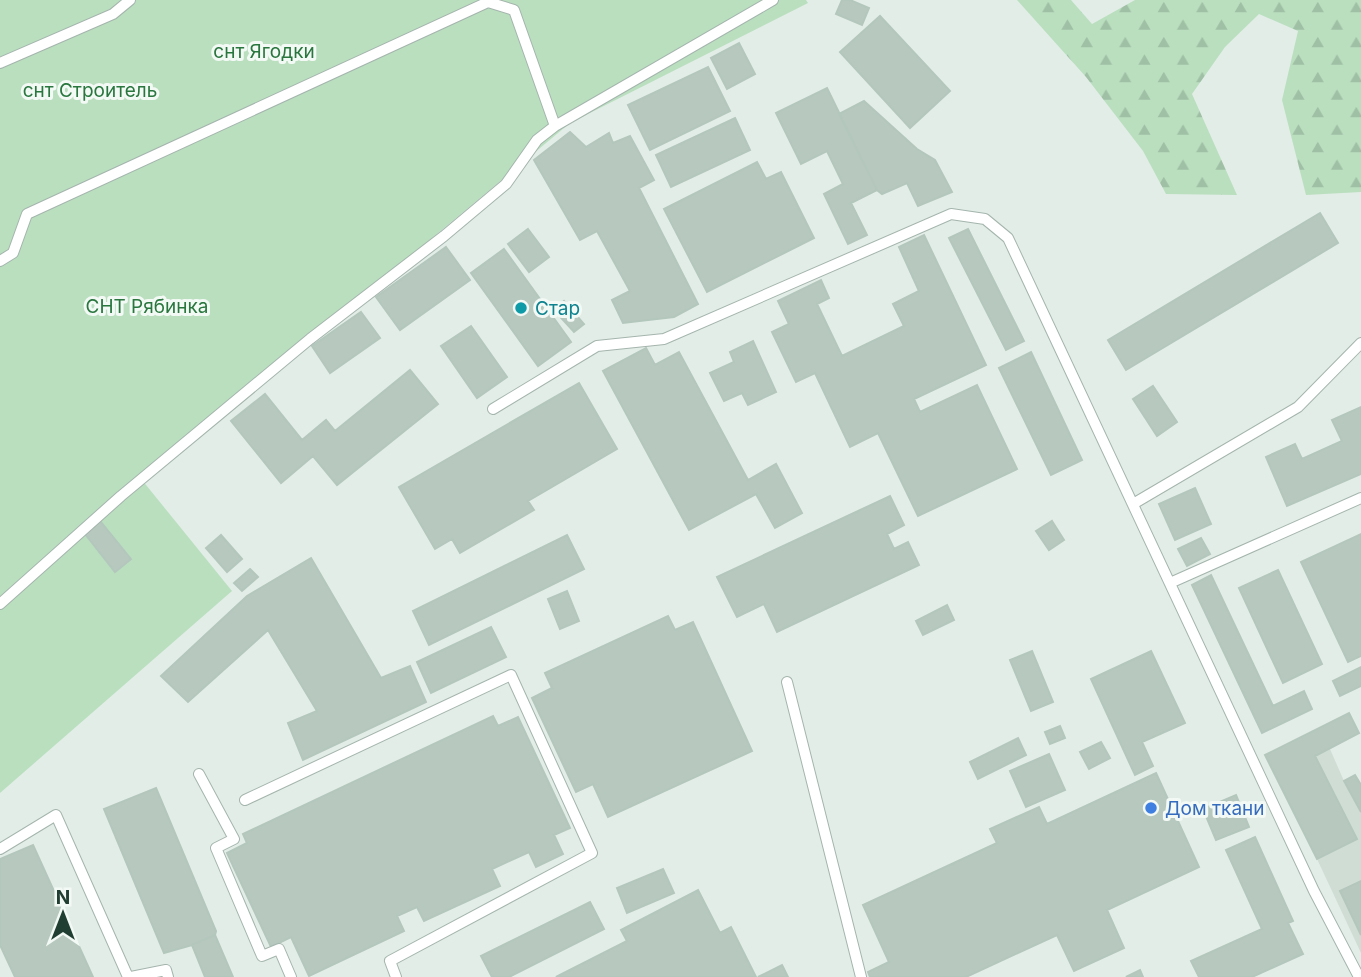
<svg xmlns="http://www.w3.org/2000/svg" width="1361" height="977" viewBox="0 0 1361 977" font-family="Inter,sans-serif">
<defs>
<pattern id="forest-firs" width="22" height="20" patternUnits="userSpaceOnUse" patternTransform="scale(1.75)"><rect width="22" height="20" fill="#badfbf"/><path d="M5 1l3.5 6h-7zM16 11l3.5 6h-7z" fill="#a0c0a5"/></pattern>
</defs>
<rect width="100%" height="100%" fill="#e2ede7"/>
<path fill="#d0ddd5" d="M1349,713L1359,733L1330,749L1344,781L1355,775L1361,785V953L1317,859L1265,755Z"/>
<path fill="url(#forest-firs)" d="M1017,0H1071L1092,24L1135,0H1361V192L1306,195L1282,100L1298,31L1259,14L1225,47L1192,94L1237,195L1166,194L1143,151L1086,77Z"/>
<path fill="#badfbf" d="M0,0H806L808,3L570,123L142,480L232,591L0,793Z"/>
<path fill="#b7c8bf" stroke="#b4c7bd" stroke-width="2" d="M842,0H850L869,8L862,25L836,14Z
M880,16L950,91L910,128L840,52Z
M739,43L755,74L727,89L711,58Z
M708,67L730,111L650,150L628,105Z
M827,88L877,190L851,203L867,235L848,244L824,194L843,184L827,151L801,164L776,113Z
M864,101L917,149L935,160L952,192L918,206L907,183L882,194L877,190L839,114Z
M735,118L750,150L671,187L656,155Z
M570,132L586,147L609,133L613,143L630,136L654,180L639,188L698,304L674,317L623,323L612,300L630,291L597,231L580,240L534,160Z
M757,162L766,179L781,172L814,238L707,292L664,209Z
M1320,213L1338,243L1126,370L1108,340Z
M528,229L549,257L529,272L508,244Z
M968,229L1024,341L1006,350L949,238Z
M924,235L986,365L914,399L920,412L977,385L1017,469L918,516L878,433L850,447L815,373L796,382L772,332L789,324L778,301L821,280L829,298L817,304L842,356L904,326L893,304L919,291L899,247Z
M446,247L470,280L400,330L376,297Z
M504,249L571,342L538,366L471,273Z
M564,301L584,324L574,332L554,310Z
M361,312L380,338L330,373L312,346Z
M471,326L507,377L477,398L441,346Z
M753,341L776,392L748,405L742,393L724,401L710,373L734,362L730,352Z
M646,348L655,365L679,352L748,480L776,464L802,513L775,528L756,494L689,530L603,371Z
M1031,352L1082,460L1051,475L999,368Z
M410,370L438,404L337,485L313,456L281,483L231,421L265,394L302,440L326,420L335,431Z
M579,383L617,449L528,501L534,510L460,553L452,539L435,549L399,487Z
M1153,386L1177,422L1157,436L1133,399Z
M1361,407V474L1287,506L1266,457L1295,444L1302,459L1342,441L1332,420Z
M1195,488L1211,524L1175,540L1159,504Z
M890,496L904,525L887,534L894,549L908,542L919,565L777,632L764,604L737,617L717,577Z
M100,521L131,559L115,572L85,534Z
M1052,521L1064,540L1049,550L1036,531Z
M1361,534V656L1348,662L1301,562Z
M221,535L242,559L227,572L206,548Z
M567,535L584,569L429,645L413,611Z
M1201,538L1210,554L1187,566L1178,549Z
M311,558L381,678L410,666L426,702L303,760L288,723L317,711L268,630L188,702L161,676L247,596Z
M250,569L258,577L242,591L234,583Z
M1278,570L1322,664L1283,683L1239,588Z
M1211,575L1273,706L1304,691L1312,709L1262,733L1192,585Z
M567,591L579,621L560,629L548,599Z
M947,605L954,620L923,635L916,621Z
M668,616L675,630L693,622L752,751L608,817L593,784L576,792L532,698L552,688L545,673Z
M491,627L506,657L431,693L417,662Z
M1032,651L1053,702L1031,711L1010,660Z
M1151,651L1185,723L1142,742L1153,766L1135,775L1091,679Z
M1361,667V686L1340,696L1333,681Z
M1349,713L1359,733L1315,756L1357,839L1317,859L1265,755Z
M493,716L498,726L518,717L570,828L554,835L563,854L536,867L529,852L492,869L500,886L424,921L417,907L397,916L404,931L309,976L291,937L271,947L227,853L247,843L243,834Z
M1060,726L1065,738L1050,744L1045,732Z
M1018,738L1026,755L978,779L970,762Z
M1101,742L1110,758L1089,769L1080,752Z
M1049,754L1065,790L1026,807L1010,771Z
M1156,773L1199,867L1107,910L1124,948L1074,971L1057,935L966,977H870L868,972L889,962L863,905L997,843L990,829L1039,807L1047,824Z
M1355,775L1361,785V812L1344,781Z
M156,788L216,931L215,935L192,945L164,953L104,809Z
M1236,795L1249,827L1216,840L1203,809Z
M1255,837L1293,921L1288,923L1303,954L1252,977H1199L1191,961L1262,929L1226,850Z
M33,845L93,977H15L0,945V859Z
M663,869L674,893L627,913L617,888Z
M1361,881V935L1340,891Z
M698,890L720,933L731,927L756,977H556L627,941L621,930Z
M590,902L604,929L509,977H492L481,956Z
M215,935L233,977H205L192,945Z
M782,965L788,977H758Z
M1140,970L1143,977H1126Z"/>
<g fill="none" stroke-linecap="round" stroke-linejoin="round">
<g stroke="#a4b5ad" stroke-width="12">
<path id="service" d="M0,63L113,14L130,0
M0,261L13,253L27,214L488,2L514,10L555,126
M493,409L597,346L664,339L951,214L985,219L1008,238L1314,891L1359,977
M1133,504L1298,407L1361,343
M1170,583L1361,498
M0,604L121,496L310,339L444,236L506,184L537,140L555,126L773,0
M787,682L861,977
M199,774L234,839L216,848L262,956L279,949L291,977
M245,800L511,675L592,853L390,961L396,977
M0,849L56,815L128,977
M131,977L166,970L168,977"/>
</g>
<use href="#service" stroke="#fff" stroke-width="10"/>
</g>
<circle fill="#0f9aa8" stroke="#f3f9f5" stroke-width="2.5" cx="521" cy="308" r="7"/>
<circle fill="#3f7fe0" stroke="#f3f9f5" stroke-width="2.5" cx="1151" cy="808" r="7"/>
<g text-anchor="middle" stroke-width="6" stroke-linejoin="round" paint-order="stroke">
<g font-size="19" fill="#29773e" stroke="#f3f9f5">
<text x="264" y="58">снт Ягодки</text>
<text x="90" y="97">снт Строитель</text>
<text x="147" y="313">СНТ Рябинка</text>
</g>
<g font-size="19" fill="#0d838f" stroke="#f3f9f5" text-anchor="start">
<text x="535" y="315">Стар</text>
</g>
<g font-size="19" fill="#366cbe" stroke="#f3f9f5" text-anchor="start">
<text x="1165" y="815">Дом ткани</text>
</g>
</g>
<g transform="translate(63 914)" stroke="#f3f9f5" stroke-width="5" paint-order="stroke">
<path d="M0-5L12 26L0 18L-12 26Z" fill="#213e33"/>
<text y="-10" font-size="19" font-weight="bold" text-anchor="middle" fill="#213e33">N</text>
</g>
</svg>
